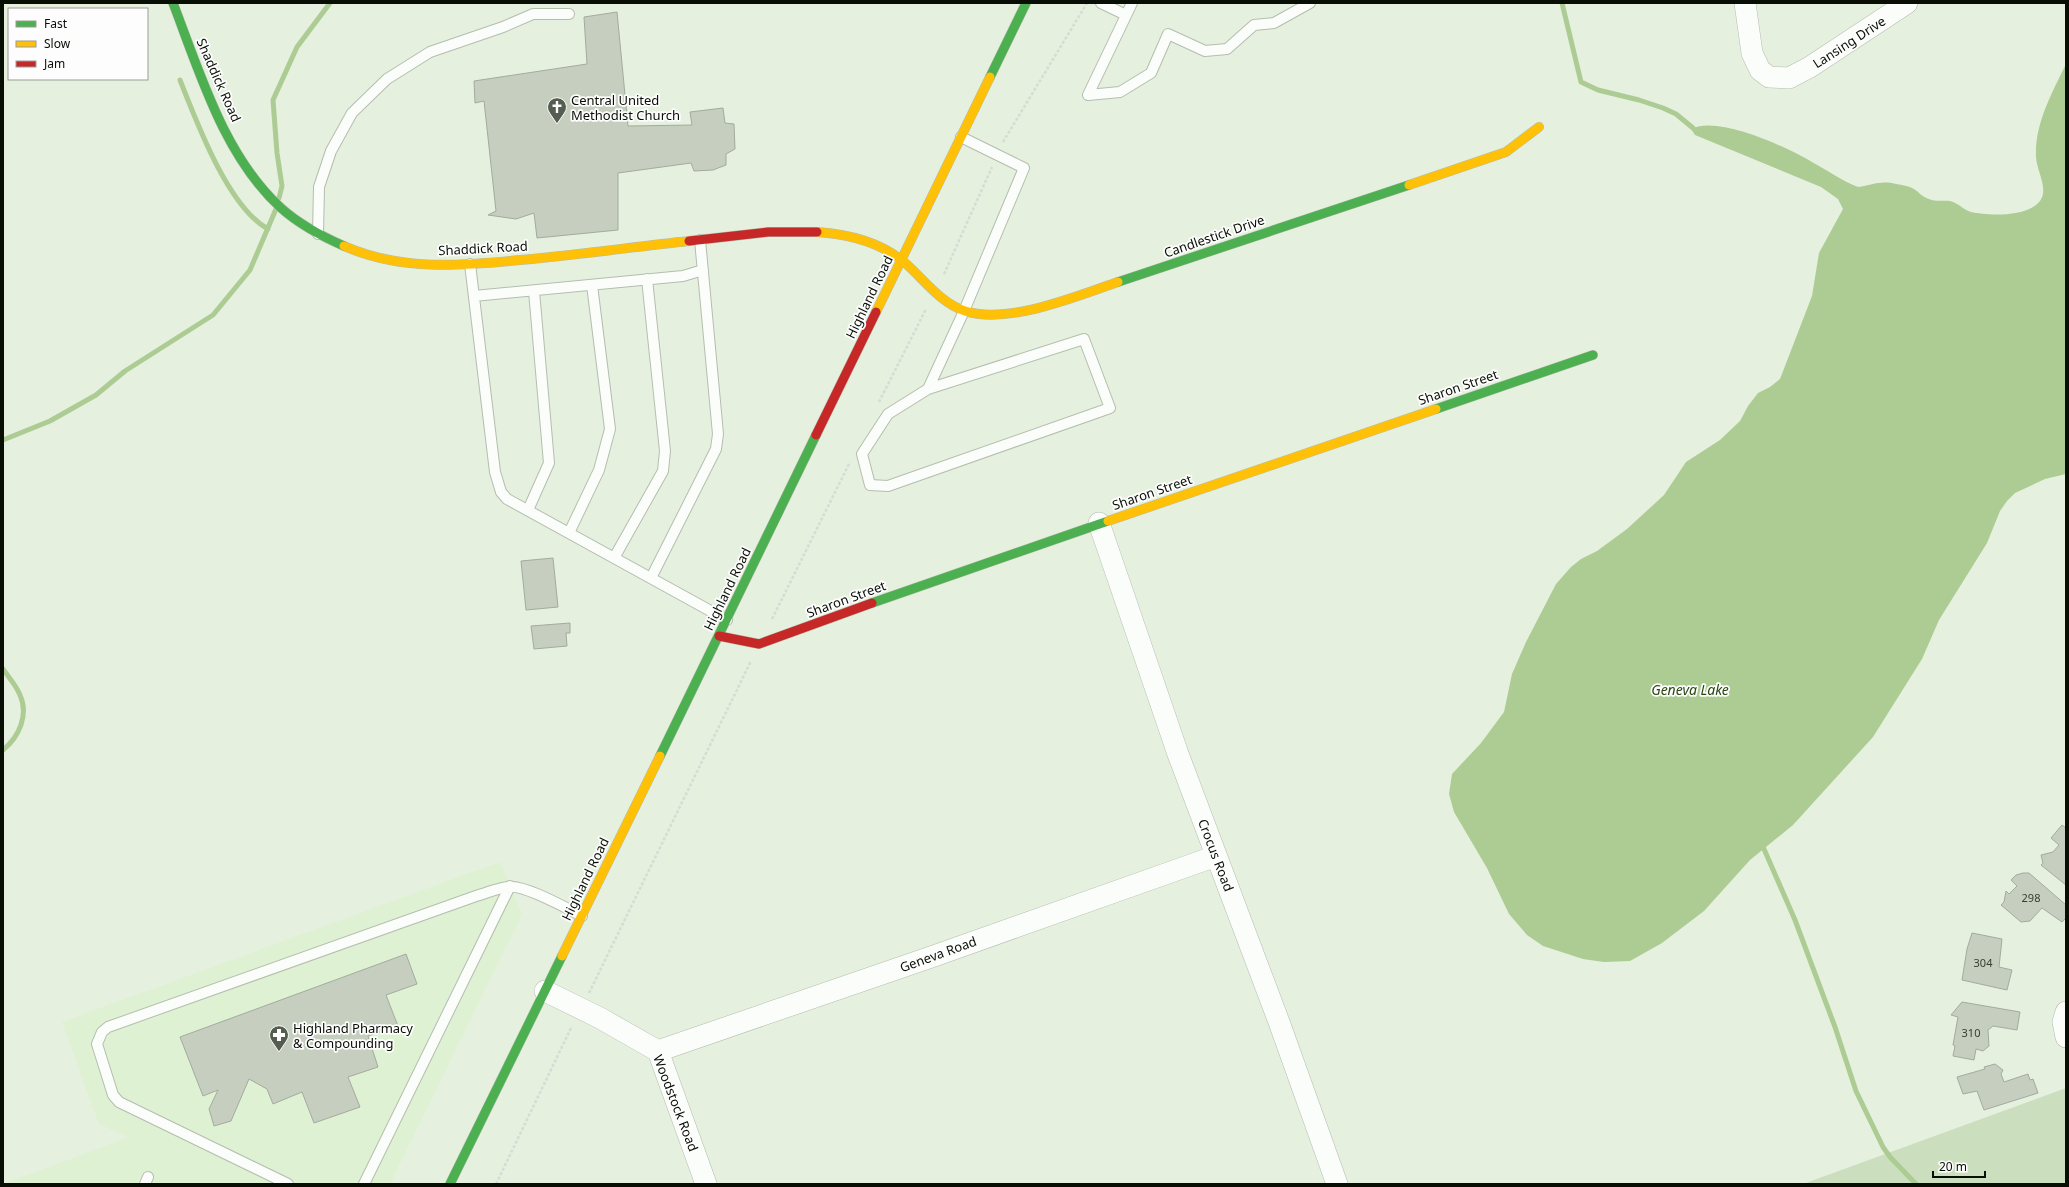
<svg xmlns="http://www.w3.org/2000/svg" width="2069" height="1187" viewBox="0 0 2069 1187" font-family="'Noto Sans',sans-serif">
<rect width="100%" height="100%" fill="#e5f0de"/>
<path fill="#def1d2" d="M500,862L522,914L390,1184H4L129,1137L99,1124L62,1022Z"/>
<path fill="#cbdfbe" d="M2066,1088V1184H1803Z"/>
<path fill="#accc94" d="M2066,64V474L2045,479L2015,493L2007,501L2000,511L1987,543L1939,620L1922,659L1873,737L1793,825L1750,860L1704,911L1662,943L1630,961L1604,962L1583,959L1543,946L1527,935L1509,914L1487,868L1454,812L1449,794L1452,774L1481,743L1504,712L1512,674L1526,642L1556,584L1571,567L1581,559L1597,551L1627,529L1664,495L1686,462L1720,440L1740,421L1748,406L1758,393L1770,387L1780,379L1812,296L1819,253L1843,209L1838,199L1821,187L1695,135L1691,129C1719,115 1786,147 1812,162C1827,170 1842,181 1858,187C1872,185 1881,180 1896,184C1902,185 1909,186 1914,189C1919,192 1922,197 1929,199C1936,202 1943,200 1950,201C1958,203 1964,210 1971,212C1989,216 2038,218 2043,194C2045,182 2036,168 2036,156C2035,123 2052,93 2066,64Z"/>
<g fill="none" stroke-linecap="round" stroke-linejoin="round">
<path stroke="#accc94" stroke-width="5" d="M1562,3L1581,82L1598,90L1639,100L1663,108L1676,114L1693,128
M180,80C197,123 228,207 268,229
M279,198L282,186L277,153L273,100L297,47L330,3
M3,440L50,421L96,395L125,371L213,315L250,270L276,209
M3,669C9,678 16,685 20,695C29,715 19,737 3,750
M1764,849L1795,920L1835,1027L1856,1091L1883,1147L1890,1157L1916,1184"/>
</g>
<path fill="#c5cebf" stroke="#a3ab9e" d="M617,12L628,126L692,125L690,112L723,108L725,123L734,124L735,149L726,154V165L713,170L694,171L691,163L618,173V230L537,238L534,213L516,219L488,215L496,211L484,101L475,103L474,81L587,64L584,17Z
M553,558L558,607L526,610L521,561Z
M570,623V633H566L567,646L534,649L531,626Z
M2062,825L2066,828V885L2041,865L2043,863L2041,855L2053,852L2059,845L2051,838Z
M2023,873H2029L2066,905V918L2062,922L2042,908L2030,921L2021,922L2001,905L2004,902L2006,891L2009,894L2017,886L2011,880L2016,875Z
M1972,933L2002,939L1999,967L2012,970L2007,990L1962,980L1967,949Z
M406,954L417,984L386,995L398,1026L368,1036L378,1067L348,1077L360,1107L314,1123L302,1092L273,1104L267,1089L249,1079L231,1121L214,1126L209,1109L218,1090L203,1096L180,1037Z
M1962,1002L2020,1012L2017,1030L1993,1026L1988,1030L1989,1046L1983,1051L1976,1049L1974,1060L1953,1056L1955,1046L1953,1045L1958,1017L1951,1015Z
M1995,1064L2003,1070L2001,1074L2004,1082L2028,1074L2030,1080L2033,1079L2038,1093L1984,1110L1977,1091L1963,1094L1957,1077L1985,1069L1984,1067Z"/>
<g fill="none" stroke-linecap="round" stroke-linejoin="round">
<g stroke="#b5bdaf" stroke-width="12">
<path id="lane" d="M1101,3L1126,15
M1132,3L1088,95L1120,92L1151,73L1168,34L1205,51L1227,49L1254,25L1274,23L1310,3
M318,234L319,187L331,151L352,113L387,79L430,52L503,27L533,14H569
M470,264L495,472L501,492L507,499L727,620
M474,296L683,276L703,270
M928,389L1084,339L1110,408L888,486L870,485L862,454L888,414L928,389L964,311L1024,168L961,137
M528,510L549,463L534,291
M569,533L599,470L610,429L592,285
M614,558L663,471L665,451L647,279
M651,578L716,449L718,434L700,240
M145,1184L148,1177
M288,1184L119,1102L113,1095L97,1044L102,1032L108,1027L476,896C487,893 499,887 510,887C525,885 566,908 582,916
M364,1184L510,886"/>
</g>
<g stroke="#b5bdaf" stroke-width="22">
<path id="street" d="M1745,3L1752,53L1760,70L1769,77L1789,78L1810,67L1907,3
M1099,523L1178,754L1279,1022L1337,1184
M545,991L600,1018L658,1051L706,1184
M2066,1012L2063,1022L2066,1037
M658,1051L934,956L1216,856"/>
</g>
<g stroke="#b5bdaf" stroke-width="10">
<path id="fast" d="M173,3C200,73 224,156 281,208C300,225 321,236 344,246
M990,77L1026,3
M1118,282L1409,185
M1436,409L1593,355
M872,603L1108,521
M660,756L816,435
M450,1184L562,956"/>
</g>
<g stroke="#b5bdaf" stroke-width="10">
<path id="slow" d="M1409,185L1506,152L1539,127
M817,232C847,234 880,242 904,262C923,278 940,303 965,311C1008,325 1077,296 1118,282
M344,246C401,271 460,266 520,260C577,255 633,247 689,241
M876,312L990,77
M1108,521L1436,409
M562,956L660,756"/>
</g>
<g stroke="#b5bdaf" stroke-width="10">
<path id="jam" d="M689,241L768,232H817
M816,435L876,312
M719,636L759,644L872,603"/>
</g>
<path stroke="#d7dbd5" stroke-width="2.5" stroke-dasharray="3 2" stroke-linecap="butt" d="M1003,142L1087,3
M944,274L992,167
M879,402L926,309
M772,619L850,462
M589,993L751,661
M496,1184L572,1026"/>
<use href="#lane" stroke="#fbfdfa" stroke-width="10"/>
<use href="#street" stroke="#fbfdfa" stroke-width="21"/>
<use href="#fast" stroke="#4caf50" stroke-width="9"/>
<use href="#slow" stroke="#ffc107" stroke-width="9"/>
<use href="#jam" stroke="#c62828" stroke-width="9"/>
</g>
<defs>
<g id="church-pin" transform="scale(1)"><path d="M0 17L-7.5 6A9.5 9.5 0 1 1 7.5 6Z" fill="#555d50" stroke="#fdfdfd"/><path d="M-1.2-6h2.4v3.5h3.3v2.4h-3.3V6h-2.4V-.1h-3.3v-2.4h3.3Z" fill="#fff"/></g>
<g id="pharmacy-pin" transform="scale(1)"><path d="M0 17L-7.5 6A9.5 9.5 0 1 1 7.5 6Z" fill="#555d50" stroke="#fdfdfd"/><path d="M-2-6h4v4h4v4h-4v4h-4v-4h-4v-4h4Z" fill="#fff"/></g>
</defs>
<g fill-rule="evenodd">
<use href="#church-pin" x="557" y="107"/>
<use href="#pharmacy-pin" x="279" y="1035"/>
</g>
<g text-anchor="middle" stroke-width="3.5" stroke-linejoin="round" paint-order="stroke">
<g font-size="11" fill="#373e33">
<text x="2031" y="902">298</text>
<text x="1983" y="967">304</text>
<text x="1971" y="1037">310</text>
</g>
<g font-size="13" fill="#080e04" stroke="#fdfdfd">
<text transform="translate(1849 42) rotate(-33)" y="5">Lansing Drive</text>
<text transform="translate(219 80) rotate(66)" y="5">Shaddick Road</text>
<text transform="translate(1214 236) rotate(-19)" y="5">Candlestick Drive</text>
<text transform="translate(483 248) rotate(-3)" y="5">Shaddick Road</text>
<text transform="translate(869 297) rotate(-64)" y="5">Highland Road</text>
<text transform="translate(1458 387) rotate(-19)" y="5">Sharon Street</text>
<text transform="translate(1152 492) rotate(-19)" y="5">Sharon Street</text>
<text transform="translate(727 589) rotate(-64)" y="5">Highland Road</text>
<text transform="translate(846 599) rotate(-20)" y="5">Sharon Street</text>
<text transform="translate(1216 855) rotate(69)" y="5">Crocus Road</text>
<text transform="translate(585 879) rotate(-64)" y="5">Highland Road</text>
<text transform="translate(938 954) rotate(-20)" y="5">Geneva Road</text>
<text transform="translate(676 1103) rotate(69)" y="5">Woodstock Road</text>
</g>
<g font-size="13" fill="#080e04" stroke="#fdfdfd" text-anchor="start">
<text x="571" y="105">Central United<tspan x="571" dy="15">Methodist Church</tspan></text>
<text x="293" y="1033">Highland Pharmacy<tspan x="293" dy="15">&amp; Compounding</tspan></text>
</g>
<g font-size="14" font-style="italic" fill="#2a4512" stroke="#fdfdfd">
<text x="1690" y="695">Geneva Lake</text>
</g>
</g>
<rect width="2069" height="1187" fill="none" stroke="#080e04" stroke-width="8"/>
<rect x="8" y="8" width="140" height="72" fill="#fdfdfd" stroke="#9b9d99"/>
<rect x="16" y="21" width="20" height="6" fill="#4caf50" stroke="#9b9d99"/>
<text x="44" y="28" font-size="12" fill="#080e04">Fast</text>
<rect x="16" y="41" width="20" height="6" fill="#ffc107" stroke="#9b9d99"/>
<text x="44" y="48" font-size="12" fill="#080e04">Slow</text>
<rect x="16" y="61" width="20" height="6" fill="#c62828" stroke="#9b9d99"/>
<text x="44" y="68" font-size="12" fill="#080e04">Jam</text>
<path d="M1933 1171v6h52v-6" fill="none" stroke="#080e04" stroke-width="2"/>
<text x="1939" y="1171" font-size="12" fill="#080e04" stroke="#fdfdfd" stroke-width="3" paint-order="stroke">20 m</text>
</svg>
